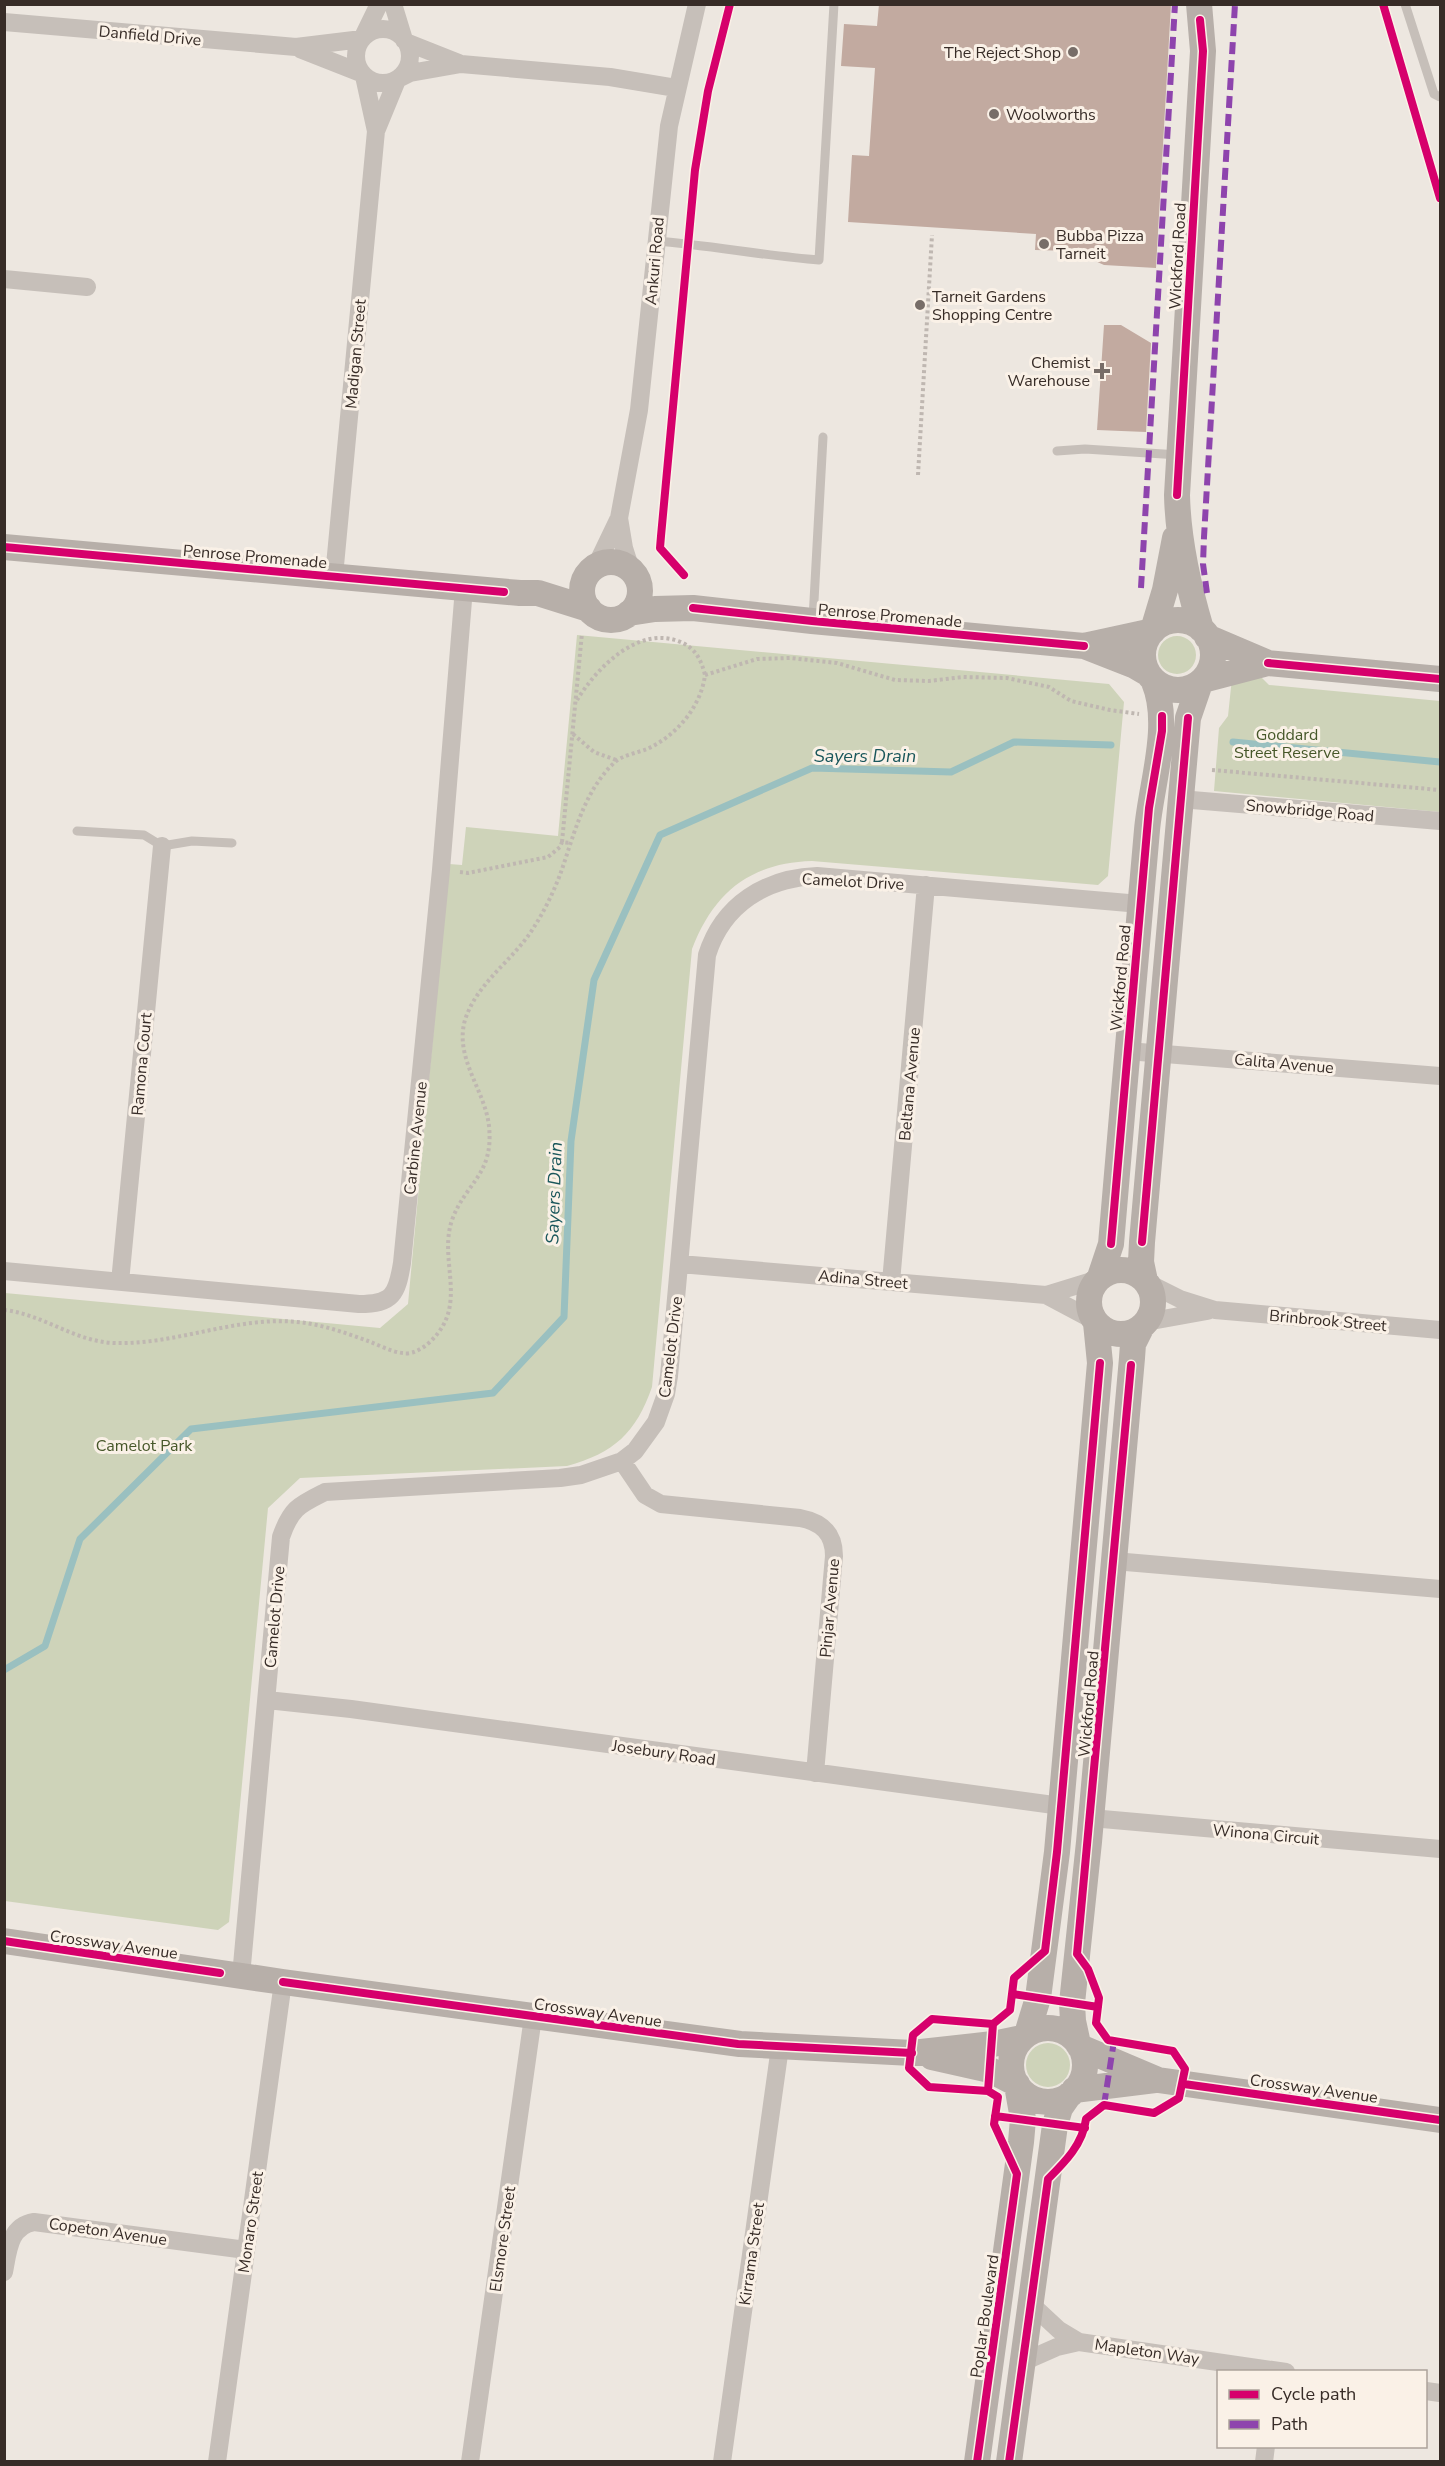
<svg xmlns="http://www.w3.org/2000/svg" width="1445" height="2466" viewBox="0 0 1445 2466" font-family="'Nunito Sans',sans-serif">
<rect width="100%" height="100%" fill="#ede7e0"/>
<path fill="#ced3b9" d="M577,635L1109,684L1124,702L1108,876L1098,885L812,861C750,863 714,892 692,949L652,1387C636,1433 614,1453 567,1466L300,1478L268,1508L229,1922L218,1930L5,1901V1293L380,1328L408,1304L449,864L462,865L466,827L558,836Z
M1158 655a19 19 0 1 1 38 0a19 19 0 1 1-38 0Z
M1261,677L1269,685L1440,701V812L1214,791L1219,728L1228,716L1232,678Z
M1026 2065a22 22 0 1 1 44 0a22 22 0 1 1-44 0Z"/>
<g fill="none" stroke-linecap="round" stroke-linejoin="round">
<path stroke="#9ac0c0" stroke-width="7" d="M1233,742L1440,762
M4,1670L45,1646L80,1539L191,1429L493,1393L564,1317L571,1141L594,980L660,835L812,768L951,772L1014,742L1111,745"/>
</g>
<path fill="#c2aaa0" d="M879,4H1171L1156,268L1104,265L1073,251L1035,250L1036,234L848,222L852,155L869,156L875,68L841,66L844,24L877,26Z
M1104,325H1121L1151,343L1146,432L1097,430Z"/>
<g fill="none" stroke-linecap="round" stroke-linejoin="round">
<path stroke="#bfb7b1" stroke-width="4" stroke-dasharray="3 3" stroke-linecap="butt" d="M918,475L932,235
M577,700C596,669 637,626 678,641C695,647 701,659 705,675
M573,734L594,752L616,760
M1212,770L1440,790
M562,842L582,633
M460,872L468,873L548,857L560,847L562,842L570,843
M4,1310C43,1314 75,1342 115,1343C176,1345 236,1316 297,1322C321,1324 346,1333 368,1341C379,1345 391,1352 403,1353C406,1354 411,1353 414,1352C424,1348 432,1341 438,1333C465,1299 439,1258 452,1220C466,1182 494,1175 489,1126C485,1090 454,1058 465,1020C477,982 514,960 534,927C545,910 554,891 561,872C574,835 584,791 614,763C622,755 637,753 647,749C676,736 701,707 705,675L757,659L790,658L837,663L895,680L929,681L963,677L1007,678L1049,687L1071,701L1110,710L1139,714"/>
<path stroke="#c6bfb9" stroke-width="9" d="M1405,4L1434,94L1440,97
M655,241C710,245 764,256 819,260L834,4
M1057,451L1085,449L1179,455
M813,619L823,437
M77,831L144,835L162,846L192,841L232,843"/>
<path stroke="#c6bfb9" stroke-width="18" d="M393,4L404,40
M4,22L296,47L362,39
M356 56a27 27 0 1 1 54 0a27 27 0 1 1-54 0Z
M363,37L379,4
M406,42L459,63
M300,49L361,73
M364,76L376,131
M400,78L410,73L461,64L610,77L676,88
M4,279L87,287
M619,518L624,548L631,570
M596,566L619,518L639,410L669,126L697,4
M334,576L376,131L397,80
M1180,799L1440,821
M1127,1051L1440,1076
M680,1264L1046,1295L1093,1320
M4,1271L359,1304C393,1304 397,1294 402,1263L441,870L464,588
M120,1282L162,846
M891,1282L926,885
M1146,1282L1180,1299L1215,1310L1440,1330
M1046,1295L1098,1279
M1146,1322L1207,1311
M622,1461L645,1495L661,1504L800,1518C821,1522 834,1533 834,1556L815,1773
M1114,1561L1440,1589
M267,1700L351,1709L1061,1806
M1091,1818L1440,1849
M241,1976L281,1537C291,1508 299,1505 325,1492L560,1478L581,1475L622,1461L635,1451L656,1422L666,1394L669,1376L707,955C723,904 766,878 817,876L1140,904
M4,2272C8,2252 9,2226 34,2222L246,2250
M1031,2304L1059,2330L1079,2342
M1023,2362L1057,2347L1079,2342L1286,2372
M1426,2391L1440,2393
M217,2462L283,1982
M470,2462L533,2017
M722,2462L780,2047
M1264,2462L1266,2446"/>
<path stroke="#b7afa9" stroke-width="26" d="M1199,4L1203,51L1177,495C1178,540 1188,585 1201,629
M4,547L520,593H538L589,609
M582 591a29 29 0 1 1 58 0a29 29 0 1 1-58 0Z
M629,613L655,609L693,608L812,621L1084,646L1135,666L1147,673
M1143 655a35 35 0 1 1 70 0a35 35 0 1 1-70 0Z
M1153,630L1165,590L1175,538
M1207,637L1268,663L1440,679
M1084,646L1153,631
M1203,680L1268,663
M1089 1302a32 32 0 1 1 64 0a32 32 0 1 1-64 0Z
M1100,1277L1111,1244C1123,1106 1134,968 1147,830C1151,784 1172,725 1154,682
M1145,1281L1141,1262L1142,1242L1188,718L1200,683
M4,1941L283,1982L740,2044L912,2053L993,2044L1022,2038
M1011 2065a37 37 0 1 1 74 0a37 37 0 1 1-74 0Z
M1027,2034L1038,1998L1057,1852L1100,1363L1096,1323
M1078,2044L1073,2021L1072,2003L1089,1842L1132,1358L1133,1344L1141,1328
M1080,2047L1158,2080L1440,2120
M932,2057L990,2070L1017,2084
M1074,2090L1155,2080
M977,2462L1021,2142L1023,2119L1017,2085
M1009,2462L1055,2125L1060,2108L1069,2095"/>
<path stroke="#8e44ad" stroke-width="6" stroke-dasharray="12 6" stroke-linecap="butt" d="M1141,588L1175,4
M1207,593L1203,564L1204,537L1235,4
M1104,2105L1114,2041"/>
<g stroke="#faf1e7" stroke-width="11">
<path id="cycleway" d="M1383,4L1440,198
M1177,495L1203,51L1200,20
M4,547L504,592
M684,575L660,548L661,536L695,170L708,91L730,4
M693,608L812,621L1084,646
M1268,663L1440,679
M1142,1242L1188,718
M1111,1244L1149,808L1162,731V716
M4,1941L220,1973
M283,1982L738,2044L912,2053
M1013,1994L1098,2007
M1184,2084L1440,2120
M988,2091L929,2087L909,2068L913,2035L932,2019L993,2024
M995,2116L1085,2128
M977,2462L1017,2174L994,2124L998,2097L988,2091L993,2024L1010,2010L1014,1978L1045,1951L1057,1852L1100,1363
M1009,2462L1048,2179C1065,2162 1083,2144 1086,2119L1104,2105L1154,2113L1179,2098L1185,2069L1173,2051L1108,2040L1096,2023L1099,1998L1088,1969L1077,1954L1131,1365"/>
</g>
<use href="#cycleway" stroke="#d6006c" stroke-width="8"/>
</g>
<g fill="#776d68" stroke="#faf1e7" stroke-width="2">
<circle cx="1073" cy="52" r="6"/>
<circle cx="994" cy="114" r="6"/>
<circle cx="1044" cy="244" r="6"/>
<circle cx="920" cy="305" r="6"/>
<path d="M1099 362h6v6h6v6h-6v6h-6v-6h-6v-6h6z"/>
</g>
<g text-anchor="middle" stroke-width="6" stroke-linejoin="round" paint-order="stroke">
<g font-size="16" fill="#372c27" stroke="#faf1e7">
<text transform="translate(150 35) rotate(5)" y="6">Danfield Drive</text>
<text transform="translate(1177 256) rotate(-87)" y="6">Wickford Road</text>
<text transform="translate(654 261) rotate(-85)" y="6">Ankuri Road</text>
<text transform="translate(355 354) rotate(-85)" y="6">Madigan Street</text>
<text transform="translate(255 556) rotate(5)" y="6">Penrose Promenade</text>
<text transform="translate(890 615) rotate(5)" y="6">Penrose Promenade</text>
<text transform="translate(1310 810) rotate(5)" y="6">Snowbridge Road</text>
<text transform="translate(853 881) rotate(3)" y="6">Camelot Drive</text>
<text transform="translate(1120 978) rotate(-85)" y="6">Wickford Road</text>
<text transform="translate(1284 1063) rotate(5)" y="6">Calita Avenue</text>
<text transform="translate(141 1064) rotate(-85)" y="6">Ramona Court</text>
<text transform="translate(909 1084) rotate(-85)" y="6">Beltana Avenue</text>
<text transform="translate(415 1138) rotate(-84)" y="6">Carbine Avenue</text>
<text transform="translate(863 1279) rotate(5)" y="6">Adina Street</text>
<text transform="translate(1328 1320) rotate(5)" y="6">Brinbrook Street</text>
<text transform="translate(670 1347) rotate(-83)" y="6">Camelot Drive</text>
<text transform="translate(829 1608) rotate(-85)" y="6">Pinjar Avenue</text>
<text transform="translate(274 1617) rotate(-85)" y="6">Camelot Drive</text>
<text transform="translate(1088 1704) rotate(-85)" y="6">Wickford Road</text>
<text transform="translate(664 1752) rotate(8)" y="6">Josebury Road</text>
<text transform="translate(1266 1834) rotate(5)" y="6">Winona Circuit</text>
<text transform="translate(114 1944) rotate(8)" y="6">Crossway Avenue</text>
<text transform="translate(598 2012) rotate(8)" y="6">Crossway Avenue</text>
<text transform="translate(1314 2088) rotate(8)" y="6">Crossway Avenue</text>
<text transform="translate(250 2222) rotate(-82)" y="6">Monaro Street</text>
<text transform="translate(108 2231) rotate(8)" y="6">Copeton Avenue</text>
<text transform="translate(502 2239) rotate(-82)" y="6">Elsmore Street</text>
<text transform="translate(751 2254) rotate(-82)" y="6">Kirrama Street</text>
<text transform="translate(984 2316) rotate(-82)" y="6">Poplar Boulevard</text>
<text transform="translate(1147 2351) rotate(8)" y="6">Mapleton Way</text>
</g>
<g font-size="16" fill="#372c27" stroke="#faf1e7" text-anchor="start">
<text x="1061" y="58" text-anchor="end">The Reject Shop</text>
<text x="1006" y="120">Woolworths</text>
<text x="1056" y="241">Bubba Pizza<tspan x="1056" dy="18">Tarneit</tspan></text>
<text x="932" y="302">Tarneit Gardens<tspan x="932" dy="18">Shopping Centre</tspan></text>
<text x="1090" y="368" text-anchor="end">Chemist<tspan x="1090" dy="18">Warehouse</tspan></text>
</g>
<g font-size="16" fill="#465729" stroke="#faf1e7">
<text x="1287" y="740">Goddard<tspan x="1287" dy="18">Street Reserve</tspan></text>
<text x="144" y="1451">Camelot Park</text>
</g>
<g font-size="18" font-style="italic" fill="#1a575b" stroke="#faf1e7">
<text x="865" y="762">Sayers Drain</text>
<text transform="translate(554 1193) rotate(-88)" y="6">Sayers Drain</text>
</g>
</g>
<rect width="1445" height="2466" fill="none" stroke="#372c27" stroke-width="12"/>
<rect x="1217" y="2370" width="210" height="78" fill="#faf1e7" stroke="#aca29a" stroke-width="1.5"/>
<rect x="1229" y="2390" width="30" height="9" fill="#d6006c" stroke="#aca29a" stroke-width="1.5"/>
<text x="1271" y="2400" font-size="18" fill="#372c27">Cycle path</text>
<rect x="1229" y="2420" width="30" height="9" fill="#8e44ad" stroke="#aca29a" stroke-width="1.5"/>
<text x="1271" y="2430" font-size="18" fill="#372c27">Path</text>
</svg>
